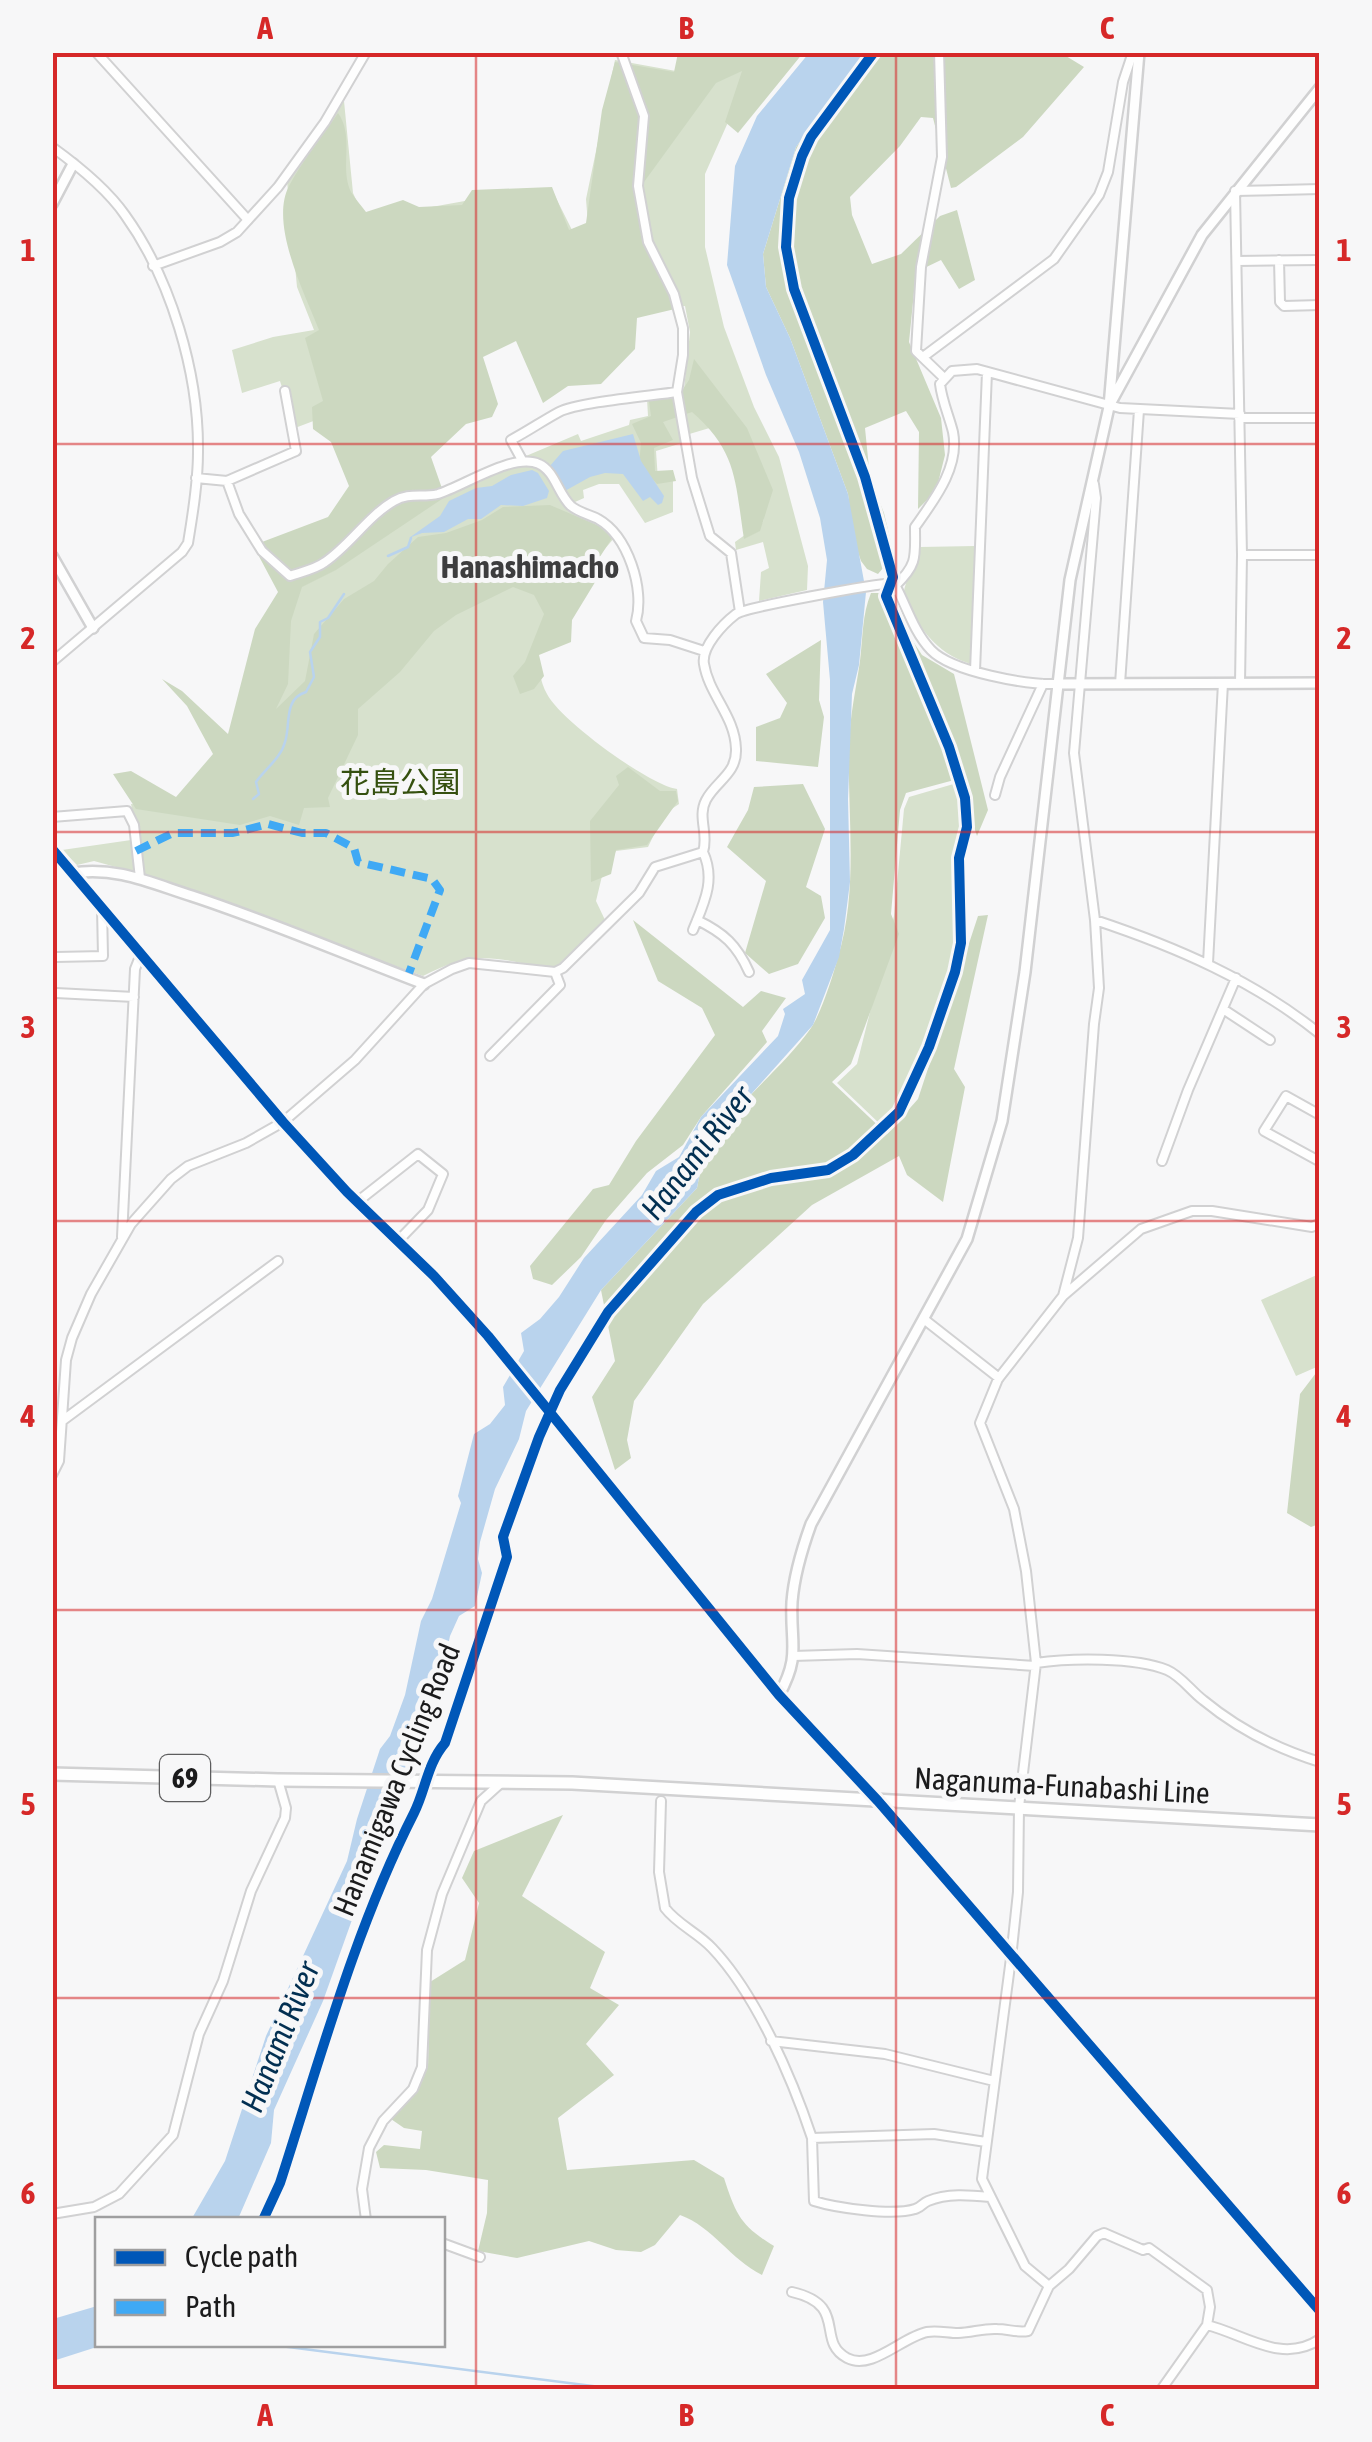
<svg xmlns="http://www.w3.org/2000/svg" width="1372" height="2442" viewBox="0 0 1372 2442" font-family="'Asap Condensed','Noto Sans JP',sans-serif">
<rect width="100%" height="100%" fill="#f7f7f8"/>
<path fill="#d7e1cd" d="M680,53H769L749,75L705,174V247L724,327L754,407L779,457L808,566L807,590L759,601L761,572L769,568L763,542L736,550L735,542L763,522C770,476 755,455 723,424L686,435L684,389L690,332L685,306L494,330L465,339L482,413L427,438L416,478L421,491C382,490 355,538 326,558C315,565 301,568 289,572L262,545L330,518L356,491L324,417L295,428L280,381L242,393L232,350L273,337L314,330L297,287L287,181L344,101L353,193L365,219L509,193L552,190L572,230L588,225L586,199L615,60L676,71Z
M674,395L682,443L656,451L658,480H673V512L645,523L619,484H599L583,490L584,498L566,506L602,524L615,537L592,564L535,649C538,663 540,682 547,694C560,720 649,785 677,789L679,804L664,814L648,847L616,851L602,876L596,901L605,920L557,966L551,969C496,958 475,949 423,976L152,877L94,861L77,865L62,850L138,839L131,804L179,808L230,749L274,603L431,500L519,465L526,456L578,434L581,441L629,425L630,420L648,416L647,399Z
M975,546L971,664C935,653 916,626 904,591C908,571 919,571 920,547Z
M957,783L963,807L962,834L955,860L958,942L951,974L910,1087L900,1105L882,1126L837,1083L857,1064L894,916L904,809L909,797Z
M1319,1274V1366L1296,1376L1261,1300Z"/>
<path fill="#ccd8c0" d="M678,53H803L738,133L725,122L742,71L716,83L636,193L645,249L667,281L675,309L637,318L635,349L601,384L568,386L543,403L516,341L483,357L498,404L492,417L466,424L431,457L445,497L336,570L302,587L291,621L288,684L276,709L305,681L314,634L344,599L374,581L388,564L418,537L446,533L482,520L503,507L550,505L599,526L612,538L596,563L597,579L572,620L571,642L539,655L544,676L534,689L520,694L513,676L525,662L544,614L534,595L513,587L456,615L434,631L400,672L358,709V735L328,798L330,807L304,808L299,825L270,816L240,825L136,809L113,774L131,771L176,797L213,754L187,706L162,679L182,691L228,734L255,629L278,592L245,530L262,542L328,517L349,486L331,442L313,429L312,407L323,401L305,338L319,330C305,294 269,224 289,186C302,161 322,137 338,113C355,137 339,167 351,192C355,199 361,205 366,212L403,200L419,207L462,205L472,190L552,187L569,230L586,223L602,110L615,62L674,72Z
M865,53H1061L1084,67L1023,137L956,187L951,188L933,118L921,117L900,146L850,197L852,215L872,264L901,254L940,216L957,210L975,280L959,289L941,260L916,272L909,342L941,418L945,455L936,491L918,509L919,432L906,411L865,428L870,478L884,513L894,555L878,574L867,569L861,561L853,537L848,494L790,338L766,287L763,254L796,147Z
M694,359L747,428L773,490L760,531L744,539C735,482 738,452 692,412L663,422L673,440L654,448L655,471L673,470L676,481L657,484L639,465L641,443L632,424L651,416L649,401L681,392L689,380Z
M871,593H881L922,655L954,674L988,810L977,836L958,779L906,793L900,810L891,914L899,934L851,1064L832,1082L887,1134L918,1099L978,916L988,915L954,1069L965,1087L943,1202L907,1175L899,1156L812,1205L703,1304L634,1401L627,1440L631,1458L615,1470L592,1397L615,1361L601,1290L697,1188C709,1118 772,1083 811,1028C821,1013 833,976 838,957C859,889 847,814 849,744C850,715 856,689 860,661C863,637 862,615 871,593Z
M821,640L819,700L824,717L818,767L756,761V727L780,718L787,703L766,674Z
M628,767L660,791H676L678,801L647,845L616,850L611,874L591,882L590,821L619,785L616,776Z
M803,784L825,829L806,887L821,896L825,918L798,964L769,974L745,953L766,881L727,847L748,810L754,787Z
M633,920L743,1007L761,991L786,998L762,1031L767,1042L701,1117L683,1145L647,1173L606,1220L581,1257L552,1285L533,1279L530,1266L593,1189L609,1185L636,1141L715,1035L702,1008L658,981Z
M1319,1369V1524L1311,1527L1287,1513L1300,1394Z
M563,1815L522,1896L605,1952L590,1988L619,2005L586,2044L614,2075L558,2118L567,2170L694,2160L724,2178C736,2215 741,2226 774,2246L762,2275C730,2259 713,2227 680,2215L655,2245L641,2252L616,2250L589,2241L517,2258L478,2251L487,2213L488,2180L426,2170L380,2168L376,2152L384,2145L420,2149L422,2131L404,2128L388,2117L417,2090L428,2066L430,1982L465,1960L479,1903L462,1878L474,1851Z"/>
<path fill="#b9d3ed" d="M809,53H865L796,147L763,254L766,287L790,338L848,494L866,592L859,665L852,694L848,799L850,882L844,929L839,957L813,1025L720,1129L701,1167L697,1188L601,1290L526,1411L519,1439L495,1489L480,1542L478,1559L482,1573L475,1606L459,1616L450,1636L442,1674L395,1818L378,1847L323,2001L274,2110L271,2143L238,2219L191,2220L225,2161L266,2036L347,1861L357,1819L380,1749L390,1736L405,1695L421,1621L432,1599L461,1503L458,1496L474,1434L490,1424L505,1405L503,1387L524,1351L521,1333L540,1319L559,1297L584,1258L642,1195L656,1171L679,1157L701,1117L778,1036L785,1014L783,1009L805,994L802,980L830,930V680L823,602L827,560L820,518L799,452L766,375L727,265L735,166L757,116Z
M633,434L641,461L664,496L662,503L658,505L650,497L643,501L623,474L605,473L590,477L563,492L549,467L563,451Z
M532,470L538,473L549,491L547,498L523,506L501,505L481,519H468L444,532L422,533L409,538L440,516L449,501L476,488L492,486L511,475Z
M97,2306L98,2344L103,2345L53,2361V2319Z"/>
<g fill="none" stroke-linecap="round" stroke-linejoin="round">
<path stroke="#b9d3ed" stroke-width="2.5" d="M388,556L408,547L411,538
M253,799L259,794L256,782C265,769 281,758 285,742C291,724 283,699 306,692L314,677L310,652L320,637V622L328,618L344,594
M265,2344L624,2390"/>
<g stroke="#d1d1d2" stroke-width="12">
<path id="minor" d="M96,52L248,220
M621,52L644,116L638,186L648,242L674,294L683,328V355L677,392L692,478L710,536L731,553L740,612
M939,52L942,157L921,267L916,351L944,378
M52,147C77,165 107,189 125,215C171,279 199,373 198,452C198,482 193,513 188,543L182,552L52,662
M1279,260L1280,302L1284,306L1320,305
M1237,261L1320,260
M153,266L220,242L237,232L278,187L325,122L366,52
M923,357L1054,259L1099,195L1108,172L1123,82L1133,52
M1239,418H1320
M522,460L511,440C528,431 544,420 559,412C578,402 651,396 677,392
M196,478L227,481L239,514L262,551L290,576C301,572 316,569 325,562C350,545 368,516 394,501C409,492 423,498 438,494C464,486 514,452 539,464C555,471 558,494 571,506C578,512 590,515 598,519C628,536 645,589 636,621L644,638L670,640L704,651
M227,481L296,451L285,391
M1242,555H1320
M896,585C918,564 915,556 915,527C934,500 960,467 953,432C949,416 942,401 940,384L952,371L977,369L1120,408L1240,414
M975,671L987,372
M1240,683L1242,555L1235,191L1320,189
M1120,684L1139,410
M995,795L1000,777L1043,684
M52,817L127,811L134,825L140,878
M697,920C724,933 737,945 749,972
M1095,920C1176,947 1253,980 1320,1034
M693,930C704,903 716,880 703,852
M56,957L103,956L102,908
M1208,963L1223,683
M56,993L134,997
M1223,1009L1270,1040
M490,1056L560,985L555,972
M1320,1115L1286,1096L1264,1131L1317,1160L1320,1156
M1162,1161L1188,1090L1236,978
M357,1202L418,1154L443,1174L428,1210L397,1242
M122,1237L135,969L141,954
M1063,1296L1141,1229L1192,1211H1212L1312,1227L1320,1223
M925,1320L999,1378
M62,1421L278,1261
M52,1475L59,1461L66,1360L72,1338L91,1294L131,1224L171,1179L188,1166L246,1143L283,1122L355,1060L424,984L452,969L469,963L555,972L563,968L639,893L655,867L703,852C709,834 697,817 706,800C716,781 737,774 736,749C735,716 709,695 704,664C701,647 723,624 736,614C746,607 875,584 894,583C906,604 913,631 931,650C952,672 1027,685 1057,684
M793,1656L857,1654L1035,1666
M1036,1663C1070,1658 1135,1657 1167,1670C1181,1676 1191,1691 1203,1700C1237,1728 1277,1749 1320,1762
M661,1801L659,1872L665,1908C677,1924 698,1933 712,1948C756,1994 792,2078 812,2138L934,2134L986,2142
M771,2041L885,2054L994,2081
M812,2138L814,2201C836,2208 893,2216 915,2209C920,2208 923,2203 928,2201C947,2193 969,2195 990,2197
M52,2214L94,2207L119,2194L173,2135L199,2034L223,1981L251,1891L285,1818L286,1808L278,1780
M366,2220L362,2189L369,2148L383,2121L413,2089L422,2067L427,1950L442,1894L481,1801L502,1782
M442,2243L480,2257
M1049,2286L1025,2266L982,2179L1011,1958L1018,1892L1019,1807L1036,1663L1026,1571L1014,1509L980,1423L998,1379L1063,1296L1078,1238L1094,1024L1099,988L1095,920L1074,753L1096,498L1094,484
M792,2292C849,2305 815,2341 847,2358C872,2371 902,2337 927,2332C937,2330 948,2333 958,2333C971,2333 984,2328 997,2329C1008,2329 1017,2333 1028,2331L1049,2286L1069,2269L1097,2236L1104,2233L1143,2250L1149,2248L1207,2290L1210,2307L1207,2325
M1161,2390L1207,2325C1244,2334 1282,2365 1320,2339"/>
</g>
<g stroke="#d1d1d2" stroke-width="14">
<path id="tertiary" d="M52,204L73,164
M1110,404L1202,235L1320,88
M52,556L93,628
M1057,684L1320,683
M52,849L283,1122L347,1192L434,1276L488,1336L779,1695L878,1801L1320,2311
M72,873C116,866 151,883 192,896C271,922 347,955 424,984
M779,1695C801,1655 790,1644 792,1602C794,1575 802,1549 811,1524L967,1239L1002,1121L1025,972L1070,580L1109,407L1139,52"/>
</g>
<g stroke="#d1d1d2" stroke-width="16">
<path id="primary" d="M52,1774L278,1780L572,1783L1320,1825"/>
</g>
<use href="#minor" stroke="#fefefe" stroke-width="8"/>
<use href="#tertiary" stroke="#fefefe" stroke-width="9"/>
<use href="#primary" stroke="#fefefe" stroke-width="11"/>
<path stroke="#3fa9f5" stroke-width="8" stroke-dasharray="15 8" stroke-linecap="butt" d="M136,851L173,833H233L268,824L302,833H326L354,848L358,862L432,879L440,890L409,973"/>
<g stroke="#f7f7f8" stroke-width="16">
<path id="cycleway" d="M52,849L283,1122L347,1192L434,1276L488,1336L779,1695L878,1801L1320,2311
M263,2220L280,2183C320,2059 355,1929 414,1813C426,1789 427,1764 445,1743L507,1557L503,1537L539,1437L560,1390L608,1312L696,1212L718,1195L771,1178L828,1170L853,1155L899,1112L929,1047L955,972L961,943L959,858L967,827L965,798L949,747L886,596L893,577L865,477L794,289L786,247L789,198L802,156L811,137L874,52"/>
</g>
<use href="#cycleway" stroke="#0057b8" stroke-width="10"/>
</g>
<path fill="none" stroke="#d62828" stroke-width="2.5" stroke-opacity="0.55" d="M476,52V2390M896,52V2390M52,444H1320M52,832H1320M52,1221H1320M52,1610H1320M52,1998H1320"/>
<g text-anchor="middle" stroke-width="10" stroke-linejoin="round" paint-order="stroke">
<rect fill="#f7f7f8" stroke="#5d5d5e" stroke-width="2.5" x="160" y="1755" width="50" height="46" rx="8"/>
<g font-size="28" font-weight="bold" fill="#1b1b1c">
<text x="185" y="1788">69</text>
</g>
<g font-size="30" fill="#35500f" stroke="#f7f7f8">
<text x="400" y="793">花島公園</text>
</g>
<g font-size="30" fill="#1b1b1c" stroke="#f7f7f8">
<text transform="translate(397 1780) rotate(-68)" y="10">Hanamigawa Cycling Road</text>
<text transform="translate(1062 1786) rotate(3)" y="10">Naganuma-Funabashi Line</text>
</g>
<g font-size="32" font-weight="bold" fill="#3d3d3e" stroke="#f7f7f8">
<text x="530" y="578">Hanashimacho</text>
</g>
<g font-size="32" font-style="italic" fill="#022f51" stroke="#f7f7f8">
<text transform="translate(697 1153) rotate(-52)" y="11">Hanami River</text>
<text transform="translate(280 2037) rotate(-68)" y="11">Hanami River</text>
</g>
</g>
<rect width="1372" height="2442" fill="none" stroke="#f7f7f8" stroke-width="110"/>
<rect x="95" y="2217" width="350" height="130" fill="#f7f7f8" stroke="#9f9fa0" stroke-width="2.5"/>
<rect x="115" y="2250" width="50" height="15" fill="#0057b8" stroke="#9f9fa0" stroke-width="2.5"/>
<text x="185" y="2267" font-size="30" fill="#1b1b1c">Cycle path</text>
<rect x="115" y="2300" width="50" height="15" fill="#3fa9f5" stroke="#9f9fa0" stroke-width="2.5"/>
<text x="185" y="2317" font-size="30" fill="#1b1b1c">Path</text>
<rect x="55" y="55" width="1262" height="2332" fill="none" stroke="#d62828" stroke-width="4"/>
<g font-size="32" text-anchor="middle" font-weight="bold" fill="#d62828">
<text x="265" y="39">A</text>
<text x="686" y="39">B</text>
<text x="1107" y="39">C</text>
<text x="28" y="261">1</text>
<text x="1344" y="261">1</text>
<text x="28" y="649">2</text>
<text x="1344" y="649">2</text>
<text x="28" y="1038">3</text>
<text x="1344" y="1038">3</text>
<text x="28" y="1427">4</text>
<text x="1344" y="1427">4</text>
<text x="28" y="1815">5</text>
<text x="1344" y="1815">5</text>
<text x="28" y="2204">6</text>
<text x="1344" y="2204">6</text>
<text x="265" y="2426">A</text>
<text x="686" y="2426">B</text>
<text x="1107" y="2426">C</text>
</g>
</svg>
